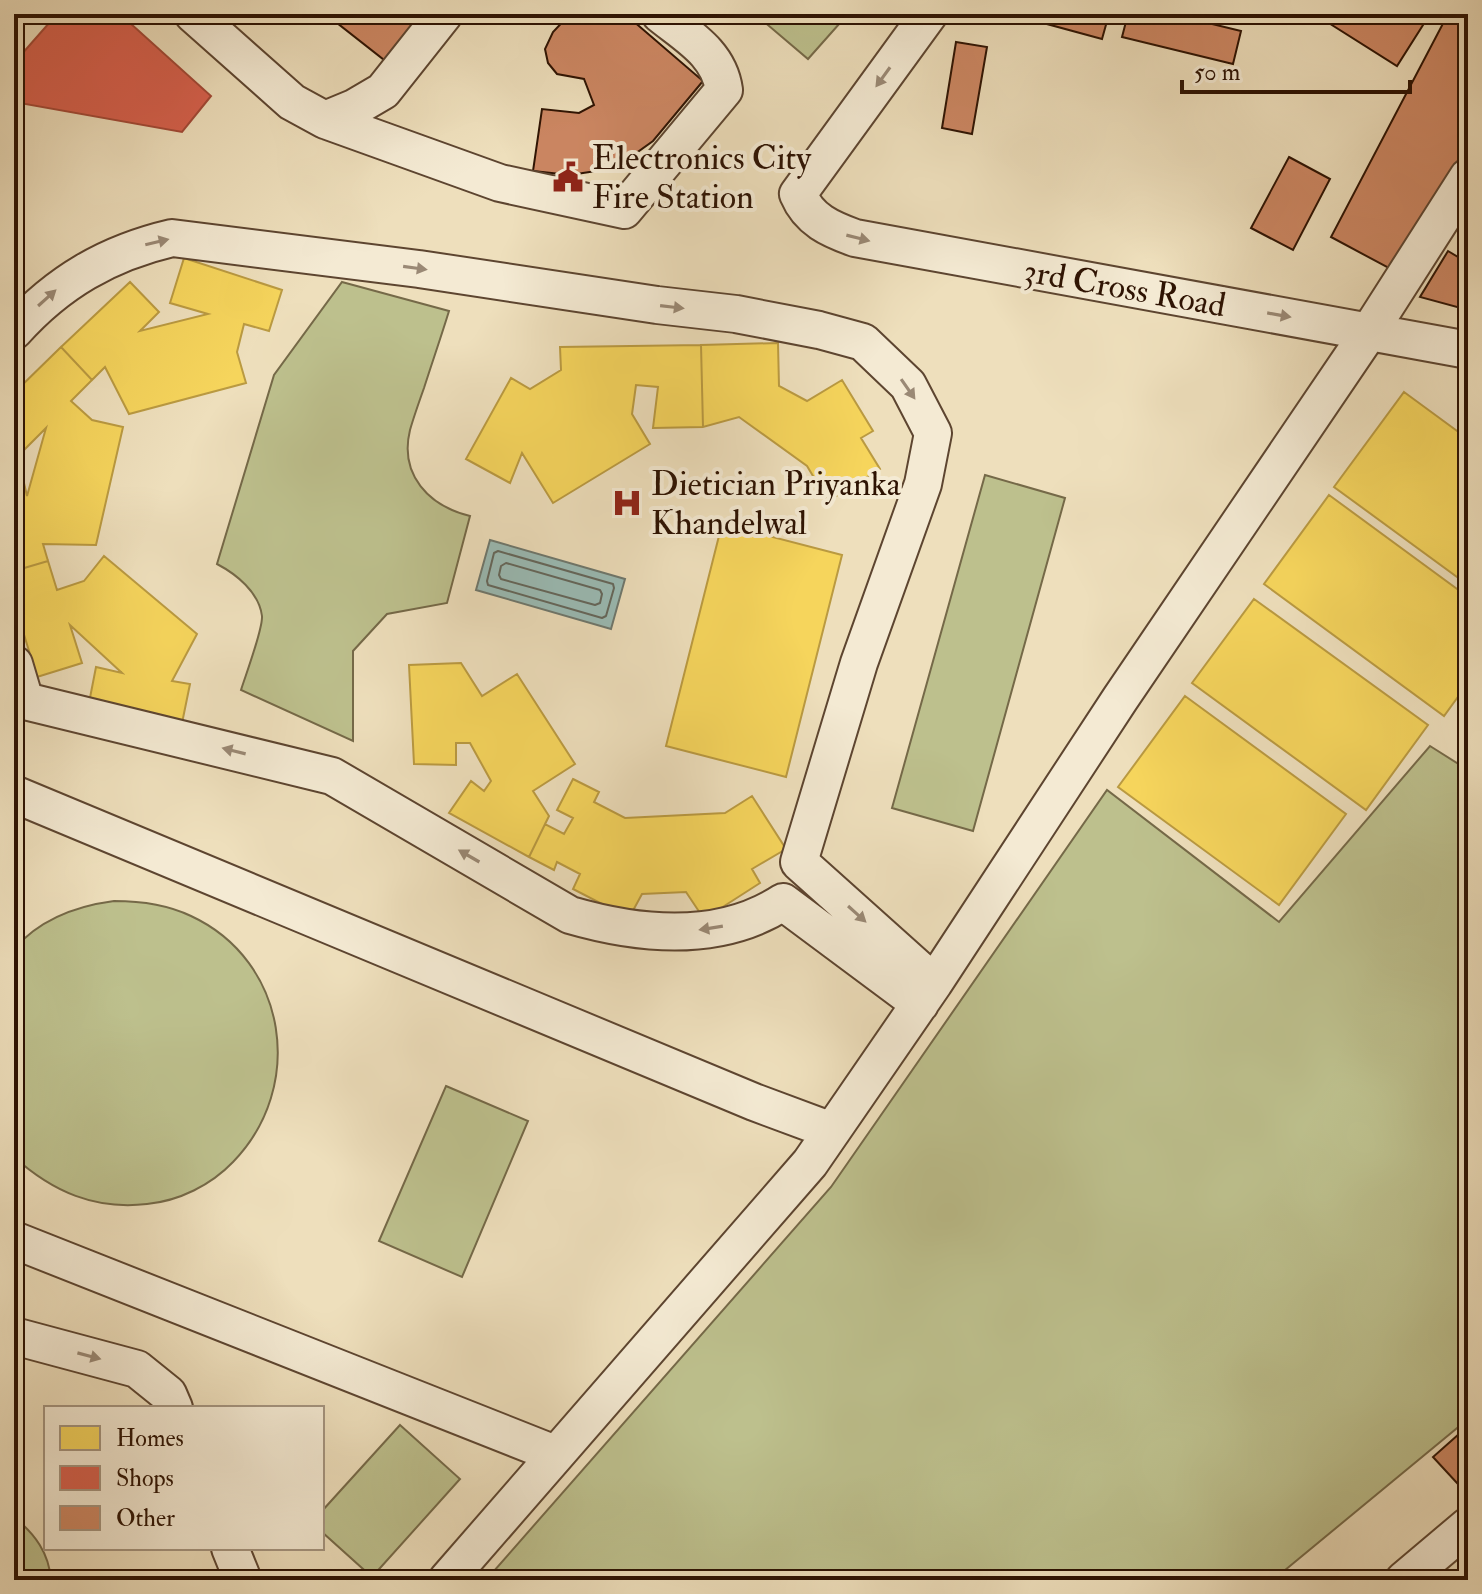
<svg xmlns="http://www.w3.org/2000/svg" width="1482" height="1594" viewBox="0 0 1482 1594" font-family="'IM FELL Double Pica',serif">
<rect width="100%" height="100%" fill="#eedfbc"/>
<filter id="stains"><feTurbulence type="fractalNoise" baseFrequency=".0025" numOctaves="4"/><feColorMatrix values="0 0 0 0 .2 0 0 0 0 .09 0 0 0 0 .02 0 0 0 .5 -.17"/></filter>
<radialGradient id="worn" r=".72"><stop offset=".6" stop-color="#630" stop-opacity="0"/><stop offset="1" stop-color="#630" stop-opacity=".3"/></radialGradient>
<path fill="#bdc08d" stroke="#756948" stroke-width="2" d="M755,14H848L808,59Z
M342,282L449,311C441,337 432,363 424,388C419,402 414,416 410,430C399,475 429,506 470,516L447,603L387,614L353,651V741L241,690C246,674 263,629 262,616C259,592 236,574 217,564L274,375Z
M985,475L1065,498L973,831L892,808Z
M1430,746L1468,770V1419L1273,1580H486L831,1187L1107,790L1279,922Z
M114,901C141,901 166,904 191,916C288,961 306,1087 233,1162C211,1185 179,1201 147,1204C95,1210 53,1192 14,1157V949C40,919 76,906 114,901Z
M446,1086L528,1121L462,1277L379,1241Z
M400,1425L460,1479L372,1577L322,1532V1511Z
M14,1517C35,1534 49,1553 51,1580H14Z"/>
<path fill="#9abcb6" stroke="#6e786e" stroke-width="2" d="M490,540L625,579L611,629L476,590Z"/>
<path fill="#f6d55c" stroke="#ba9a41" stroke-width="2" d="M184,258L282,290L269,331L244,324L237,352L246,383L129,414L105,367L92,380L61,347L130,282L159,312L140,331L208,314L170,303Z
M778,343L779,386L807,401L842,380L873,431L861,438L880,469L828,501L807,466L739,417L703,427L701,345Z
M701,345L703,427L653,428L658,387L636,385L632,414L650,444L553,503L522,453L510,483L466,459L511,378L530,389L561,370L560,347Z
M61,347L92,380L71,401L92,420L123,427L96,545L43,544L48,561L14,571V472L21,470L27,496L46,428L18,456L14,452V393Z
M1404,392L1468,439V585L1334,487Z
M1329,495L1468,597V683L1444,716L1264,584Z
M722,524L842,555L786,777L666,746Z
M104,556L197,634L172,681L190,684L181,728L88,708L96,667L122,673L70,625L82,663L37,677L14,602V571L48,561L57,590L84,581Z
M1254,599L1428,725L1366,810L1192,683Z
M461,663L482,696L517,674L575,764L533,791L549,816L529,857L449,813L471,781L484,791L491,781L470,743H456V765L414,764L409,665Z
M1185,696L1346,814L1279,905L1118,787Z
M573,779L599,792L594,802L625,818L725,813L752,796L786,849L752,869L760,883L704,919L686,892L642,894L629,918L573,889L580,874L557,862L554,870L529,857L545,824L564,834L573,818L557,810Z"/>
<path fill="#d6604d" stroke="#a34936" stroke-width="2" d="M57,14H120L211,96L182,132L14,102V63Z"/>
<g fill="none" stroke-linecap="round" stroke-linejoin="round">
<path stroke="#64675c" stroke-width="2" d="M498,551L613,584L614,588L606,616L602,618L488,585L487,581L494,553Z
M506,563L600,590L602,594L600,603L595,605L501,579L499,575L501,566Z"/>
</g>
<path fill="#cd8763" stroke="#2d1202" stroke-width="2" d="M336,14H428L388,63L332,19Z
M570,14H625L703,81L653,141L625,161L596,171L570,175L533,171L542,109L579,113L594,105L584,79L557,74L548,63L545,49L553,32Z
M1010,14H1109L1102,39Z
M1128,14H1171L1241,31L1233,64L1122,37Z
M1328,14H1430L1397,66L1324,20Z
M1448,14H1468V144L1400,274L1331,237Z
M956,42L987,47L972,134L942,128Z
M1289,157L1330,179L1293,250L1251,228Z
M1448,251L1468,263V310L1420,297Z
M1468,1426V1495L1433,1457Z"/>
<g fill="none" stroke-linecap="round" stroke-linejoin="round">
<g stroke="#5d4530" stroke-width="40">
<path id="minor" d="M193,14L292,102L325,120L354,108L383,91L444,14
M929,14L798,194C809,220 830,229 855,238L1468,350
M325,120L500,183L624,210L724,90C719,53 687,36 660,14
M14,331C58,282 108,253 172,238L419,269L657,305L736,314L819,330L863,342L908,385L933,433L923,484L859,663L799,862L934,983
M14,664L25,701L332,776L570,915C639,935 720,943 783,902L920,1004
M14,794L754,1102L832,1131
M14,1240L555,1454
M14,1336L137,1369L168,1394L174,1408
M230,1548L243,1580
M447,1580L810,1163L934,983L1120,699L1369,332L1468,177
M1404,1580L1468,1526"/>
</g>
<use href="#minor" stroke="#f4ead3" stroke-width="36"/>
</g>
<defs><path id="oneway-solid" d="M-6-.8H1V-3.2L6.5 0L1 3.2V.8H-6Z" transform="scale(2)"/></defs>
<g fill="#9a8975">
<use href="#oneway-solid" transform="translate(883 77) rotate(126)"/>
<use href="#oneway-solid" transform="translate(858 238) rotate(14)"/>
<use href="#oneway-solid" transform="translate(157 242) rotate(-13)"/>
<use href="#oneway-solid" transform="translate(415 268) rotate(8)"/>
<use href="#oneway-solid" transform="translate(47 298) rotate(-42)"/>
<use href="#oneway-solid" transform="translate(672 307) rotate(7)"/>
<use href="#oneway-solid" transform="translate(1279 315) rotate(10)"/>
<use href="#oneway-solid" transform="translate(908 389) rotate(55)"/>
<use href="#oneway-solid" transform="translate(234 751) rotate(-166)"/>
<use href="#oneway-solid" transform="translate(469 856) rotate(-150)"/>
<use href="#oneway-solid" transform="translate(857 914) rotate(42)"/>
<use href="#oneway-solid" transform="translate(711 928) rotate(171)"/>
<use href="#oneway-solid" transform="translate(89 1356) rotate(15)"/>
</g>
<defs>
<g id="civic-bare" transform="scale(2.4)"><path d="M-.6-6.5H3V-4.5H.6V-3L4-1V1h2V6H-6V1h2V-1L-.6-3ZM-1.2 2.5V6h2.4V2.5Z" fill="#8f2418" stroke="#f4ead3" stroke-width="2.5" paint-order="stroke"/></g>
<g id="hospital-bare" transform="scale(2.4)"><path d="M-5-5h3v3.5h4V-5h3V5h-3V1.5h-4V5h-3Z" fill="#8f2418" stroke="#f4ead3" stroke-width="2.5" paint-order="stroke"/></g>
</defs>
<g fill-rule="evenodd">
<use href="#civic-bare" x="568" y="177"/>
<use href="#hospital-bare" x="627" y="503"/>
</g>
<g text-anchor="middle" stroke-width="8" stroke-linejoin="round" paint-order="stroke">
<g font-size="34" fill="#2d1202" stroke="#f4ead3" text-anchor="start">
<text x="592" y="169">Electronics City<tspan x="592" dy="39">Fire Station</tspan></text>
<text x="651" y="495">Dietician Priyanka<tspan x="651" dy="39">Khandelwal</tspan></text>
</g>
<g font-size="34" fill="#2d1202" stroke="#f4ead3">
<text transform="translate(1125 287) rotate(10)" y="12">3rd Cross Road</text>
</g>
</g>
<rect width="1482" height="1594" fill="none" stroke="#eedfbc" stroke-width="48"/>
<rect x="16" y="16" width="1450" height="1562" fill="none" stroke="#2d1202" stroke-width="4"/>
<rect x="24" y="24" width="1434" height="1546" fill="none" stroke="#2d1202" stroke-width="2"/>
<rect x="44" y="1406" width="280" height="144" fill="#f4ead3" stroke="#a4947f" stroke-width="2"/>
<rect x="60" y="1426" width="40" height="24" fill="#f6d55c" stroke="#a4947f" stroke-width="2"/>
<text x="116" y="1446" font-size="24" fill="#2d1202">Homes</text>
<rect x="60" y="1466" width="40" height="24" fill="#d6604d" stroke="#a4947f" stroke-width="2"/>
<text x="116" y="1486" font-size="24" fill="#2d1202">Shops</text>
<rect x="60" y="1506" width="40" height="24" fill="#cd8763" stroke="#a4947f" stroke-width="2"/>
<text x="116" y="1526" font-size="24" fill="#2d1202">Other</text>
<path d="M1182 80v12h228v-12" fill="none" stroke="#2d1202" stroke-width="4"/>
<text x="1194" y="80" font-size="24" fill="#2d1202" stroke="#f4ead3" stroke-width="6" paint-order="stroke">50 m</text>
<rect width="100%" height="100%" filter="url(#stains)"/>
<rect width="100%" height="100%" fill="url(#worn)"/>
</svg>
